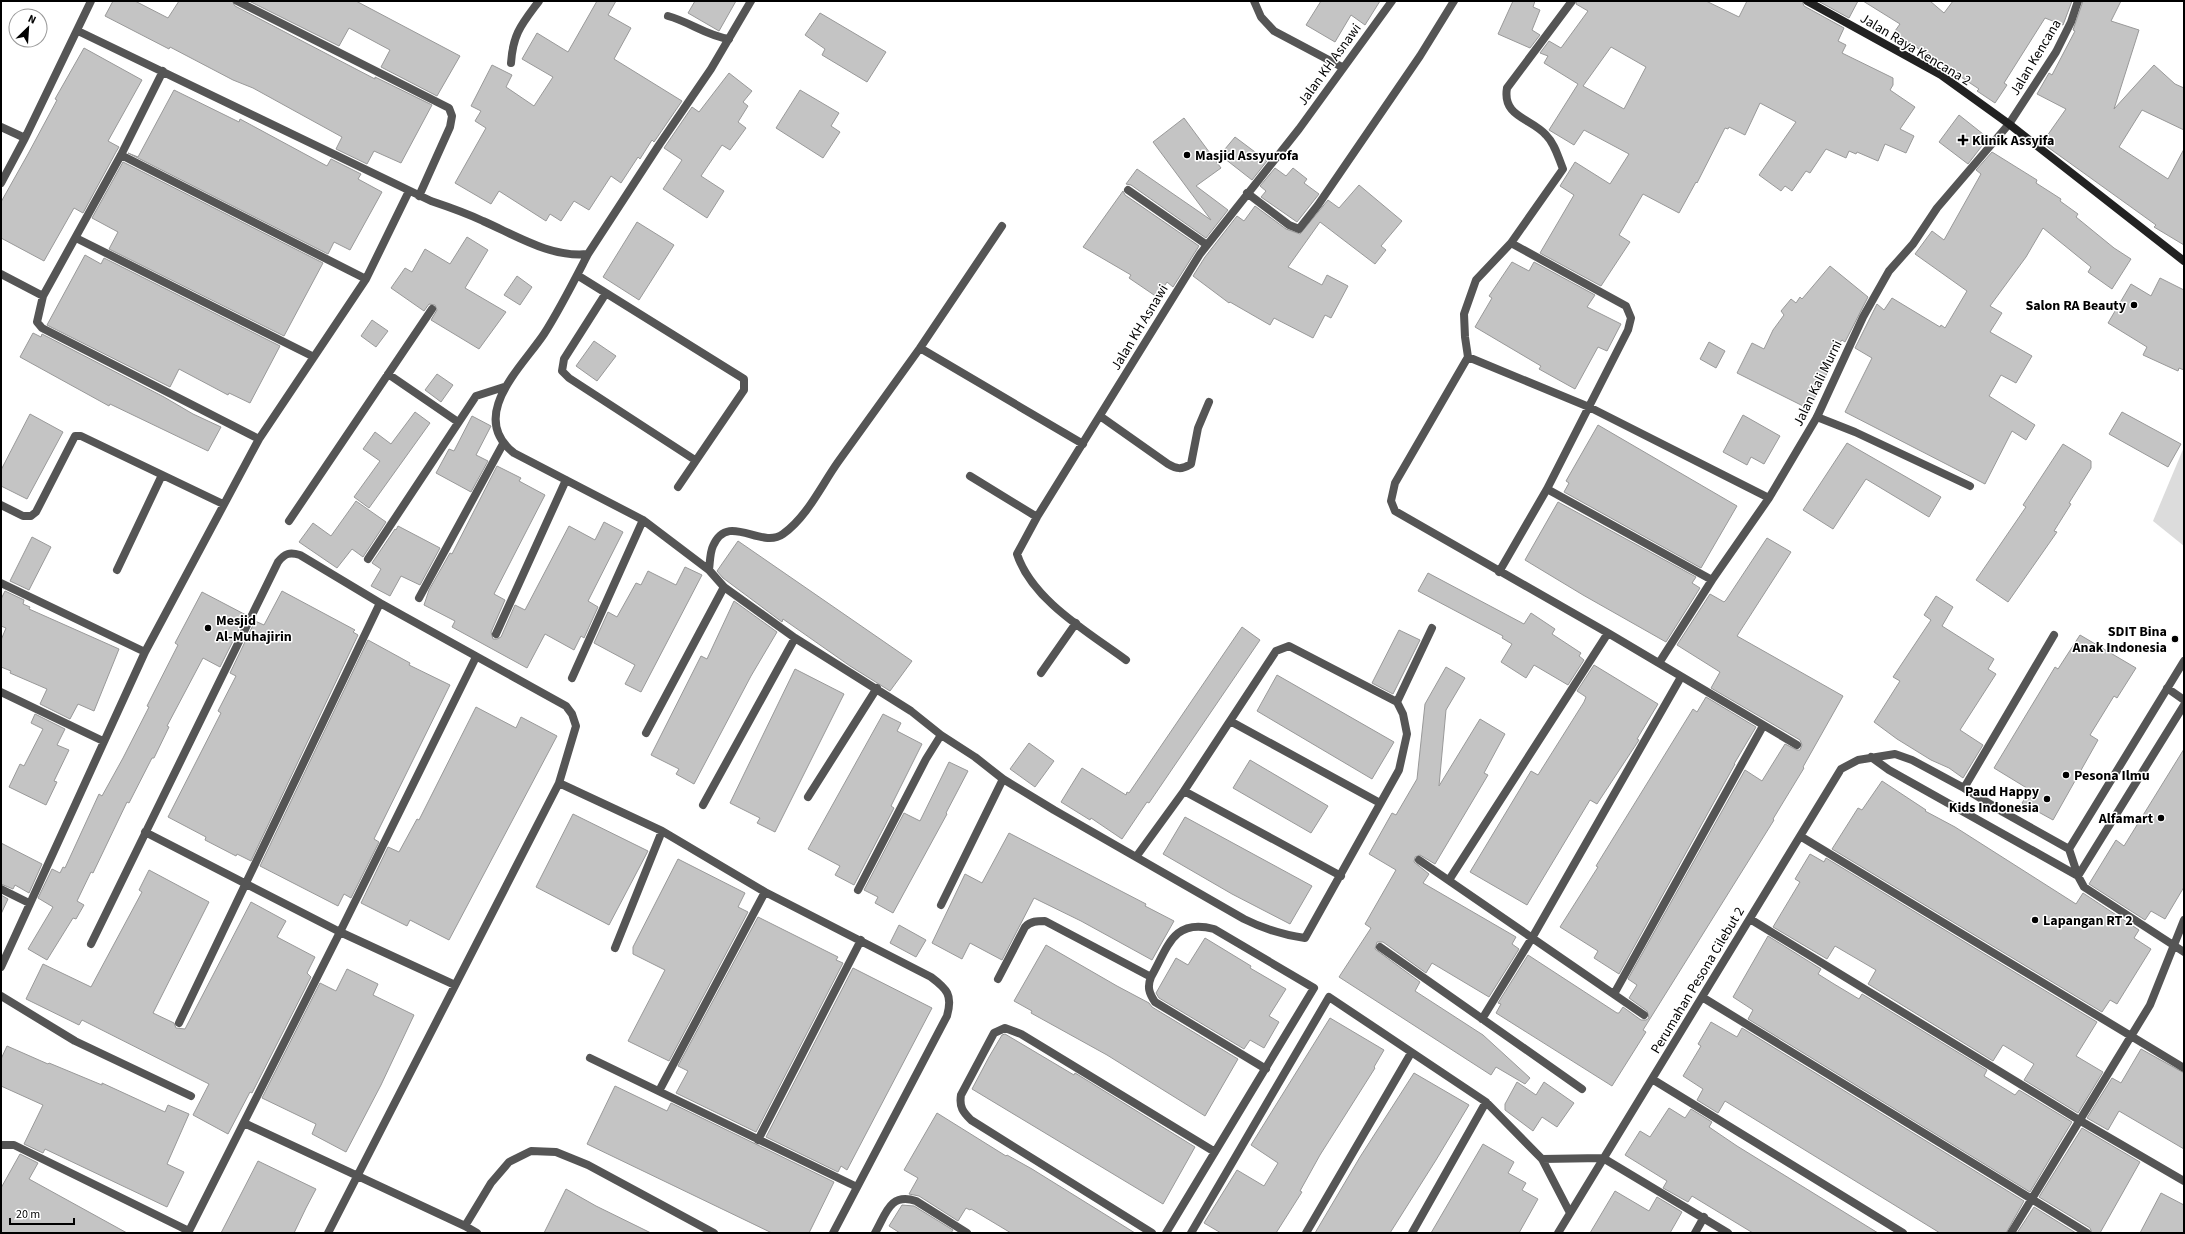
<svg xmlns="http://www.w3.org/2000/svg" width="2185" height="1234" viewBox="0 0 2185 1234" font-family="'Source Sans 3',sans-serif">
<rect width="100%" height="100%" fill="#fff"/>
<path fill="#dcdcdc" d="M2184,447V546L2153,521Z"/>
<path fill="#c4c4c4" stroke="#999" fill-rule="evenodd" d="M113,1H135L168,18L179,1H232L235,6L375,79V77L432,105L401,163L374,151L367,164L336,149L342,137L253,88L233,80L170,47L169,49L105,16Z
M249,1H356L460,56L437,96L381,67L390,50L349,28L339,46Z
M597,1H616L608,15L631,28L614,59L682,101L654,142L652,140L640,159L638,157L621,183L611,176L589,210L574,201L561,221L550,214L546,221L499,191L491,204L455,183L486,128L475,121L481,111L471,106L492,65L512,75L506,87L534,106L553,77L522,59L537,33L568,52Z
M695,1H736L719,31L688,13Z
M1321,1H1380L1365,25L1351,15L1335,42L1306,25Z
M1513,1H1535L1533,7L1540,10L1532,30L1540,35L1530,48L1498,34Z
M1577,1H1706L1739,17L1747,1H1802L1804,6L1844,28L1838,41L1846,45L1842,53L1893,78V85L1890,90L1915,107L1900,129L1914,136L1906,153L1885,144L1878,161L1857,152L1856,154L1849,151L1846,158L1826,149L1810,173L1806,171L1792,191L1785,186L1781,191L1759,175L1796,122L1760,103L1745,135L1729,127L1728,129L1725,128L1697,183L1696,182L1679,213L1643,194L1619,235L1630,242L1601,286L1540,253L1574,195L1560,186L1575,162L1610,184L1629,154L1584,130L1574,145L1549,130L1578,84L1544,63L1548,56L1540,53L1549,41L1561,48L1588,11L1576,4ZM1611,47L1646,67L1624,109L1583,86Z
M1818,1H1858L1849,18Z
M1863,1H1930L1944,13L1953,1H2072L2063,25L2045,18L2004,83L2007,85L1995,103L1977,91L1979,89L1910,43L1905,48L1890,38L1900,24Z
M2083,1H2121L2111,21L2139,30L2114,109L2154,65L2175,84L2184,88V130L2142,110L2119,147L2168,179L2184,149V245L2154,227L2156,225L2042,143L2066,109L2037,94L2049,73L2052,75L2075,31L2073,30Z
M820,13L886,52L867,82L822,55L825,49L805,35Z
M84,48L142,80L108,141L119,147L116,152L83,213L74,208L44,261L1,238V202L28,154L57,100L55,99Z
M729,73L752,91L743,102L748,106L738,122L746,128L730,150L722,145L701,176L724,191L707,218L663,189L682,160L664,148L692,107L699,112Z
M174,90L239,122L240,119L327,166L331,159L361,174L358,179L382,192L350,250L334,242L328,254L128,153L138,157Z
M800,90L839,113L831,126L840,132L823,158L776,128Z
M1959,115L1988,138L1968,164L1939,142Z
M1184,118L1221,168L1196,186L1228,210L1206,238L1131,185L1126,184L1137,169L1211,220L1153,142Z
M1235,137L1267,161L1252,180L1220,155Z
M1992,152L2037,180L2036,183L2061,199L2060,201L2078,214L2076,217L2114,248L2131,259L2112,289L2088,272L2091,267L2043,228L2026,257L1990,306L2002,313L1990,332L2032,356L2016,383L2001,375L1989,396L2035,425L2026,440L2012,431L1985,484L1845,412L1872,358L1855,348L1877,304L1884,310L1892,298L1940,327L1941,325L1945,328L1967,291L1915,254L1932,231L1944,240L1981,174L1976,170Z
M123,162L323,263L284,336L109,249L118,232L92,218Z
M1275,168L1286,176L1293,168L1307,179L1304,183L1319,194L1297,222L1261,197L1266,191L1260,186Z
M1359,185L1402,221L1381,246L1386,250L1375,264L1320,222L1288,267L1322,285L1327,275L1348,286L1331,318L1325,315L1313,338L1274,318L1270,325L1230,302L1229,303L1193,276L1205,257L1237,216L1244,221L1255,206L1286,229L1300,234L1328,200L1339,208Z
M1123,191L1125,195L1199,246L1173,287L1167,282L1157,297L1129,278L1131,275L1083,247Z
M637,222L674,245L639,300L603,277Z
M467,237L488,250L465,288L506,312L479,349L431,320L437,310L435,305L429,304L424,311L391,288L405,268L412,272L425,249L450,264Z
M85,255L101,264L104,258L280,346L250,403L229,393L228,395L179,369L170,387L47,325Z
M1512,262L1529,271L1534,262L1595,295L1587,307L1621,324L1607,351L1598,347L1575,389L1539,369L1541,366L1475,327L1492,298L1489,296Z
M1830,266L1868,297L1845,342L1842,340L1818,369L1827,373L1809,409L1737,373L1752,343L1764,349L1773,330L1784,315L1781,311L1791,299L1796,303L1800,297L1802,299Z
M517,276L532,287L520,305L504,295Z
M2160,278L2184,290V370L2179,368L2178,371L2143,355L2147,347L2108,323L2131,284L2151,296Z
M372,320L388,331L376,347L361,336Z
M33,333L41,337L42,334L164,397L193,414L221,427L208,451L110,404L109,406L20,357Z
M594,341L616,356L597,381L576,366Z
M1709,342L1725,351L1716,368L1700,359Z
M437,374L453,385L441,402L425,390Z
M415,412L430,423L369,508L354,497L380,461L363,449L375,432L391,444Z
M2122,412L2181,444L2168,467L2109,434Z
M30,414L63,432L27,499L1,486V470Z
M1743,415L1780,436L1764,464L1751,457L1747,465L1723,452Z
M472,416L491,426L476,455L488,461L471,492L436,473L449,449L454,451Z
M1598,425L1737,506L1701,568L1564,492L1569,483L1566,481Z
M1847,443L1941,497L1929,517L1866,479L1833,529L1803,510Z
M2063,444L2091,461V468L2069,503L2071,504L2054,531L2057,532L2008,602L1976,580L2026,507L2023,505Z
M497,466L521,478L519,481L545,495L494,594L505,600L491,632L493,639H497L501,637L515,605L525,610L569,526L595,540L604,522L623,532L588,601L598,607L584,638L581,636L574,650L545,634L527,668L452,627L455,621L424,605L429,590L450,553L452,554Z
M356,501L386,522L363,557L352,549L337,568L299,542L313,523L331,536Z
M1558,502L1696,577L1692,583L1700,588L1666,642L1583,595L1525,560Z
M398,526L440,548L420,585L401,576L390,596L371,586L381,569L372,563L395,529L396,530Z
M32,537L51,547L29,590L10,581Z
M1767,538L1791,552L1737,636L1843,696L1803,767L1804,768L1773,819L1774,820L1643,1030L1646,1032L1612,1086L1496,1013L1501,1004L1498,1003L1528,955L1617,1013H1619L1623,1007L1641,1020H1646L1649,1018L1647,1011L1629,998L1637,985L1628,979L1745,770L1762,781L1785,744L1797,750H1800L1802,745L1800,740L1711,688L1720,672L1677,645L1710,594L1724,602L1726,600Z
M738,541L912,661L890,691L850,666L783,619L782,622L723,578L717,571Z
M685,567L702,575L641,692L625,684L635,665L594,643L608,612L617,617L636,583L641,585L648,571L676,585Z
M1428,573L1524,624L1531,613L1555,629L1552,634L1581,653L1579,656L1584,660L1568,685L1534,665L1526,678L1501,662L1512,644L1502,638L1503,636L1418,591Z
M5,591L24,600L23,604L30,607L29,609L119,649L94,711L78,704L70,719L40,704L47,689L10,673L11,671L1,667V640L6,628L1,626V599Z
M282,591L355,630L353,632L358,635L251,861L237,854L236,856L205,840L206,837L168,817L221,713L218,711L236,676L230,673L255,621L264,625Z
M202,592L246,615L220,667L203,658L167,726L169,727L154,758H152L129,803L127,802L93,873L91,872L77,901L84,905L76,919L73,918L47,960L28,949L53,907L38,898L52,869L60,873L63,867L65,868L99,794L102,796L123,758L149,707L147,706L178,645L175,643Z
M1936,596L1953,607L1942,626L1994,659L1988,669L1996,674L1960,730L1983,745L1963,778L1949,768L1931,760L1897,739L1874,722L1900,681L1893,677L1931,620L1924,615Z
M734,601L777,632L751,676L694,784L676,774L679,769L651,755L701,656L707,659Z
M1242,627L1260,640L1149,803L1147,802L1122,839L1091,818L1090,820L1061,802L1082,768L1126,795L1127,792L1129,793Z
M1399,630L1420,640L1393,694L1372,683Z
M2080,635L2136,668L2117,698L2114,696L2090,735L2098,740L2053,820L2022,803L2030,790L1994,768L2055,667L2058,669Z
M368,640L410,663L409,665L450,685L374,839L379,842L351,898L344,894L338,906L260,866Z
M1594,665L1658,704L1637,739L1639,740L1597,804L1590,800L1527,905L1470,872L1531,771L1538,775L1584,702L1586,697L1577,691Z
M1446,667L1465,678L1446,710L1439,786L1480,719L1505,734L1484,773L1488,775L1435,864L1420,855L1415,857L1414,862L1429,874L1423,883L1516,937L1512,944L1519,949L1489,997L1432,963L1426,973L1383,942H1377L1375,949L1420,982L1415,991L1483,1035L1530,1078L1525,1084L1496,1067L1491,1075L1339,977L1371,928L1365,924L1396,870L1369,854L1392,813L1396,815L1417,779L1425,704Z
M795,669L844,694L775,832L757,823L760,818L730,803Z
M1277,675L1394,742L1372,779L1257,711Z
M1706,697L1756,727L1734,764H1735L1619,974L1594,958L1598,951L1560,927L1598,867L1596,866L1693,709L1697,712Z
M476,707L516,728L521,717L557,736L449,940L410,920L407,926L361,903L388,847L399,852L417,819L419,820Z
M35,714L65,729L57,745L69,750L54,781L57,782L46,805L9,787L20,764L24,766L43,729L31,723Z
M883,714L901,723L897,731L922,744L891,806L894,808L854,885L835,875L840,866L808,849Z
M1029,743L1054,761L1035,787L1010,769Z
M2184,749V887L2165,919L2151,911L2145,920L2089,884L2116,840L2124,846Z
M1250,760L1328,806L1311,833L1233,788Z
M949,762L968,771L946,813L947,814L893,913L875,903L878,897L864,890L904,813L920,821Z
M1882,781L1926,810L1925,811L1955,827L2076,904L2083,893L2139,930L2134,938L2151,949L2117,1004L2110,1000L2102,1012L1832,849L1858,808L1862,810Z
M573,814L648,851L609,925L536,887Z
M1185,817L1312,886L1290,924L1232,894L1163,854Z
M1009,833L1146,904L1145,906L1174,921L1152,960L1081,921L1034,898L1002,960L970,943L962,959L932,943L965,874L982,883Z
M1,843L42,864L29,893L15,885L13,889L1,884Z
M1810,854L1824,862L1826,858L2097,1022L2076,1056L2103,1072L2078,1113L2024,1080L2034,1064L2003,1045L1993,1061L1868,984L1876,970L1835,946L1827,959L1773,927L1800,882L1795,879Z
M678,859L745,893L738,907L748,912L669,1061L628,1041L665,970L633,954V947Z
M149,870L209,902L153,1013L174,1023L176,1028L185,1029L251,902L286,921L277,937L315,957L307,973L311,977L252,1093L250,1092L228,1134L193,1115L209,1084L82,1020L79,1025L26,999L43,964L91,987L142,892L139,890Z
M1,895L8,899L1,914Z
M758,917L838,957L836,960L843,963L756,1132L676,1093L688,1071L678,1066Z
M899,925L926,940L916,957L890,943Z
M1768,936L1821,969L1818,974L1834,984L1859,999L1862,994L1987,1070L1984,1076L2015,1095L2019,1090L2072,1122L2030,1192L1748,1019L1753,1010L1733,997Z
M1205,938L1251,966L1250,968L1286,989L1269,1016L1279,1022L1264,1048L1250,1040L1244,1049L1159,998L1156,993L1176,958L1188,965Z
M1046,945L1117,986L1149,1003L1152,1007L1238,1059L1205,1116L1107,1055L1031,1013L1032,1011L1014,1001Z
M853,968L932,1008L847,1170L841,1166L838,1172L766,1137Z
M347,969L378,984L373,995L414,1015L381,1085L346,1152L312,1134L316,1124L262,1098L320,983L336,991Z
M1330,1018L1384,1050L1374,1067L1375,1068L1320,1155L1300,1191L1302,1192L1276,1233H1221L1204,1223L1237,1170L1264,1186L1278,1163L1251,1145Z
M1711,1022L1737,1037L1742,1028L2024,1201L2006,1233H1940L1725,1101L1718,1113L1697,1100L1703,1089L1683,1076L1701,1046L1698,1044Z
M1005,1034L1074,1075L1075,1073L1080,1076L1195,1147L1163,1204L972,1089L989,1057L1002,1035Z
M7,1046L48,1064L49,1063L102,1085V1083L165,1112L168,1105L189,1114L167,1164L184,1172L167,1207L45,1149L43,1153L24,1144L43,1105L1,1086V1059Z
M2141,1049L2184,1073V1149L2119,1111L2108,1130L2087,1118L2112,1078L2121,1083Z
M1414,1073L1469,1105L1436,1160L1390,1233H1315L1360,1157Z
M1517,1082L1536,1095L1544,1082L1574,1103L1557,1127L1542,1117L1533,1131L1505,1110V1104Z
M615,1086L667,1111L671,1103L834,1182L809,1233H772L587,1144Z
M1669,1108L1685,1118L1691,1109L1712,1122L1709,1127L1737,1146L1878,1233H1753L1692,1196L1688,1202L1663,1188L1667,1181L1625,1155L1640,1131L1650,1137Z
M937,1113L1006,1156L1007,1155L1032,1169L1135,1233H1011L971,1209L970,1210L966,1208L958,1221L919,1196L909,1194L918,1178L904,1170Z
M2082,1128L2140,1162L2100,1233H2092L2090,1228L2039,1197Z
M1483,1144L1514,1162L1508,1173L1526,1183L1522,1190L1538,1199L1519,1233H1431Z
M20,1154L38,1163L29,1179L127,1233H1V1188Z
M258,1161L316,1189L306,1208L294,1233H221Z
M566,1189L596,1206L651,1233H544Z
M1615,1191L1649,1211L1657,1197L1682,1212L1670,1233H1590Z
M2161,1193L2184,1205V1233H2140Z
M902,1205L914,1206L953,1230L951,1233H900L889,1226Z
M2034,1207L2076,1233H2017Z"/>
<g fill="none" stroke-linecap="round" stroke-linejoin="round">
<path stroke="#555" stroke-width="8" d="M668,16C690,22 707,36 729,39
M511,63C513,33 522,24 539,1
M1817,417L1855,432L1970,486"/>
<path stroke="#555" stroke-width="8" d="M237,1L449,108L452,116L450,127L419,196
M1254,1L1261,17L1274,31L1342,67
M1572,1L1507,88C1502,117 1531,118 1546,135C1555,144 1558,157 1563,169L1511,243L1476,280L1464,314L1465,337L1468,357L1395,483L1391,501L1395,511L1608,633L1797,745
M78,31L431,201C449,207 466,213 483,221C517,236 551,258 588,254L659,145L711,69L751,1
M163,71L121,155L43,296L37,322L42,328L259,439
M1,127L25,138
M121,155L366,279
M1,183L25,138L91,1
M1128,190L1207,245
M1247,193L1289,225L1299,229L1318,205L1420,56L1454,1
M76,238L314,357
M588,254C574,281 560,309 544,334C522,367 467,416 514,453L643,520L709,570L724,587L795,638L911,711L941,735L926,759L858,890
M1,274L43,296
M577,275L744,379V390L678,487
M606,293L564,359L562,371L569,378L695,460
M920,348L1002,226
M1468,357L1589,407L1769,498
M388,374L458,422
M1100,416L1168,464C1177,469 1181,470 1191,464L1198,428L1209,402
M970,476L1037,517
M1547,489L1712,580
M1,505L23,516H31L36,512L75,436H81L223,504
M289,521L432,309
M368,559L476,396L504,387
M117,570L162,475
M709,570C710,562 710,552 713,546C728,511 761,550 783,534C807,517 821,486 838,462C865,424 893,386 920,348L1083,444
M1499,572L1547,489L1628,330L1631,318L1626,306L1511,243
M1,583L145,652
M419,598L503,444
M496,634L566,480
M1126,660C1088,632 1032,600 1017,554L1037,517L1200,254L1299,129L1392,1
M1659,663L1712,580L1769,498L1817,417L1863,317L1889,271L1913,244L1937,208L2009,124L2056,52L2071,22L2078,1
M1041,673L1076,623
M572,678L643,520
M2167,688L2184,700
M1,692L103,741
M1230,721L1380,803
M646,733L724,587
M941,735L975,757L1003,779L1054,810L1244,919C1264,929 1283,935 1305,938L1399,770L1407,734L1403,714L1397,702L1432,628
M1871,757L1889,770L2078,876L2184,705
M1964,788L2054,635
M1184,791L1341,876
M808,797L877,688
M703,805L795,638
M145,832L340,932L455,985
M1800,836L2184,1068
M2069,849L2078,876L2084,887L2184,952
M1136,857L1184,791L1276,651L1289,646L1397,702
M1419,860L1644,1015
M1449,880L1608,633
M1,889L29,903
M941,905L1003,779
M1750,919L2079,1120L2184,1181
M91,944L278,562C285,553 290,552 300,555L380,603L566,706L572,714L576,726L559,783L662,831L765,892L931,977C947,989 953,995 947,1016L833,1233
M1380,947L1582,1089
M615,948L662,831
M1,967L145,652L259,439L366,279L409,191
M1151,977C1168,947 1173,918 1214,929L1314,988L1166,1233
M998,979L1025,927C1031,921 1037,921 1045,921L1151,977C1147,987 1149,993 1155,1002L1266,1069
M1614,994L1763,726
M1,996L75,1041L191,1096
M1702,997L2087,1233
M1482,1019L1532,938L1681,677
M179,1023L380,603
M590,1058L857,1187
M1652,1079L1903,1233
M659,1091L765,892
M244,1123L465,1226L491,1183L509,1162L531,1151L556,1152L588,1165L714,1233
M758,1140L861,940
M1,1145H14L189,1231
M1542,1159L1603,1158L1728,1233
M465,1226L477,1233
M188,1233L340,932L476,657
M328,1233L559,783
M875,1233C886,1214 890,1192 916,1201L967,1233
M1152,1233L971,1120C963,1112 959,1107 961,1095L994,1033L1005,1028L1021,1034L1215,1152
M1191,1233L1329,997L1486,1102L1542,1159L1570,1213
M1306,1233L1411,1053
M1412,1233L1486,1102
M1558,1233L1841,769L1858,760L1895,754L1912,760L1964,788L2003,812L2069,849L2184,661
M1695,1233L1704,1217
M2011,1233L2150,1005L2184,920"/>
<path stroke="#222" stroke-width="8" d="M1807,1L1941,75L2009,124L2184,261"/>
</g>
<g fill="#000" stroke="#fff" stroke-width="1.5">
<path d="M1961 134h4v4h4v4h-4v4h-4v-4h-4v-4h4z"/>
<circle cx="1187" cy="155" r="4"/>
<circle cx="2134" cy="305" r="4"/>
<circle cx="208" cy="628" r="4"/>
<circle cx="2175" cy="639" r="4"/>
<circle cx="2066" cy="775" r="4"/>
<circle cx="2047" cy="799" r="4"/>
<circle cx="2161" cy="818" r="4"/>
<circle cx="2035" cy="920" r="4"/>
</g>
<g text-anchor="middle" stroke-width="3" stroke-linejoin="round" paint-order="stroke">
<g font-size="14" fill="#000" stroke="#fff">
<text transform="translate(1916 49) rotate(31)" y="5">Jalan Raya Kencana 2</text>
<text transform="translate(2035 57) rotate(-59)" y="5">Jalan Kencana</text>
<text transform="translate(1329 64) rotate(-54)" y="5">Jalan KH Asnawi</text>
<text transform="translate(1139 327) rotate(-59)" y="5">Jalan KH Asnawi</text>
<text transform="translate(1817 383) rotate(-64)" y="5">Jalan Kali Murni</text>
<text transform="translate(1697 980) rotate(-59)" y="5">Perumahan Pesona Cilebut 2</text>
</g>
<g font-size="14" font-weight="bold" fill="#000" stroke="#fff" text-anchor="start">
<text x="1972" y="145">Klinik Assyifa</text>
<text x="1195" y="160">Masjid Assyurofa</text>
<text x="2126" y="310" text-anchor="end">Salon RA Beauty</text>
<text x="216" y="625">Mesjid<tspan x="216" dy="16">Al-Muhajirin</tspan></text>
<text x="2167" y="636" text-anchor="end">SDIT Bina<tspan x="2167" dy="16">Anak Indonesia</tspan></text>
<text x="2074" y="780">Pesona Ilmu</text>
<text x="2039" y="796" text-anchor="end">Paud Happy<tspan x="2039" dy="16">Kids Indonesia</tspan></text>
<text x="2153" y="823" text-anchor="end">Alfamart</text>
<text x="2043" y="925">Lapangan RT 2</text>
</g>
</g>
<rect width="2185" height="1234" fill="none" stroke="#000000" stroke-width="4"/>
<g transform="translate(28 28) rotate(25)"><circle r="19" fill="#ffffff" stroke="#999999"/>
<path d="M0-3L7 15L0 10L-7 15Z" fill="#000000"/>
<text y="-6" font-size="11" font-weight="bold" text-anchor="middle" fill="#000000">N</text>
</g>
<path d="M10 1218v6h64v-6" fill="none" stroke="#000000" stroke-width="2"/>
<text x="16" y="1218" font-size="12" fill="#000000" stroke="#ffffff" stroke-width="3" paint-order="stroke">20 m</text>
</svg>
